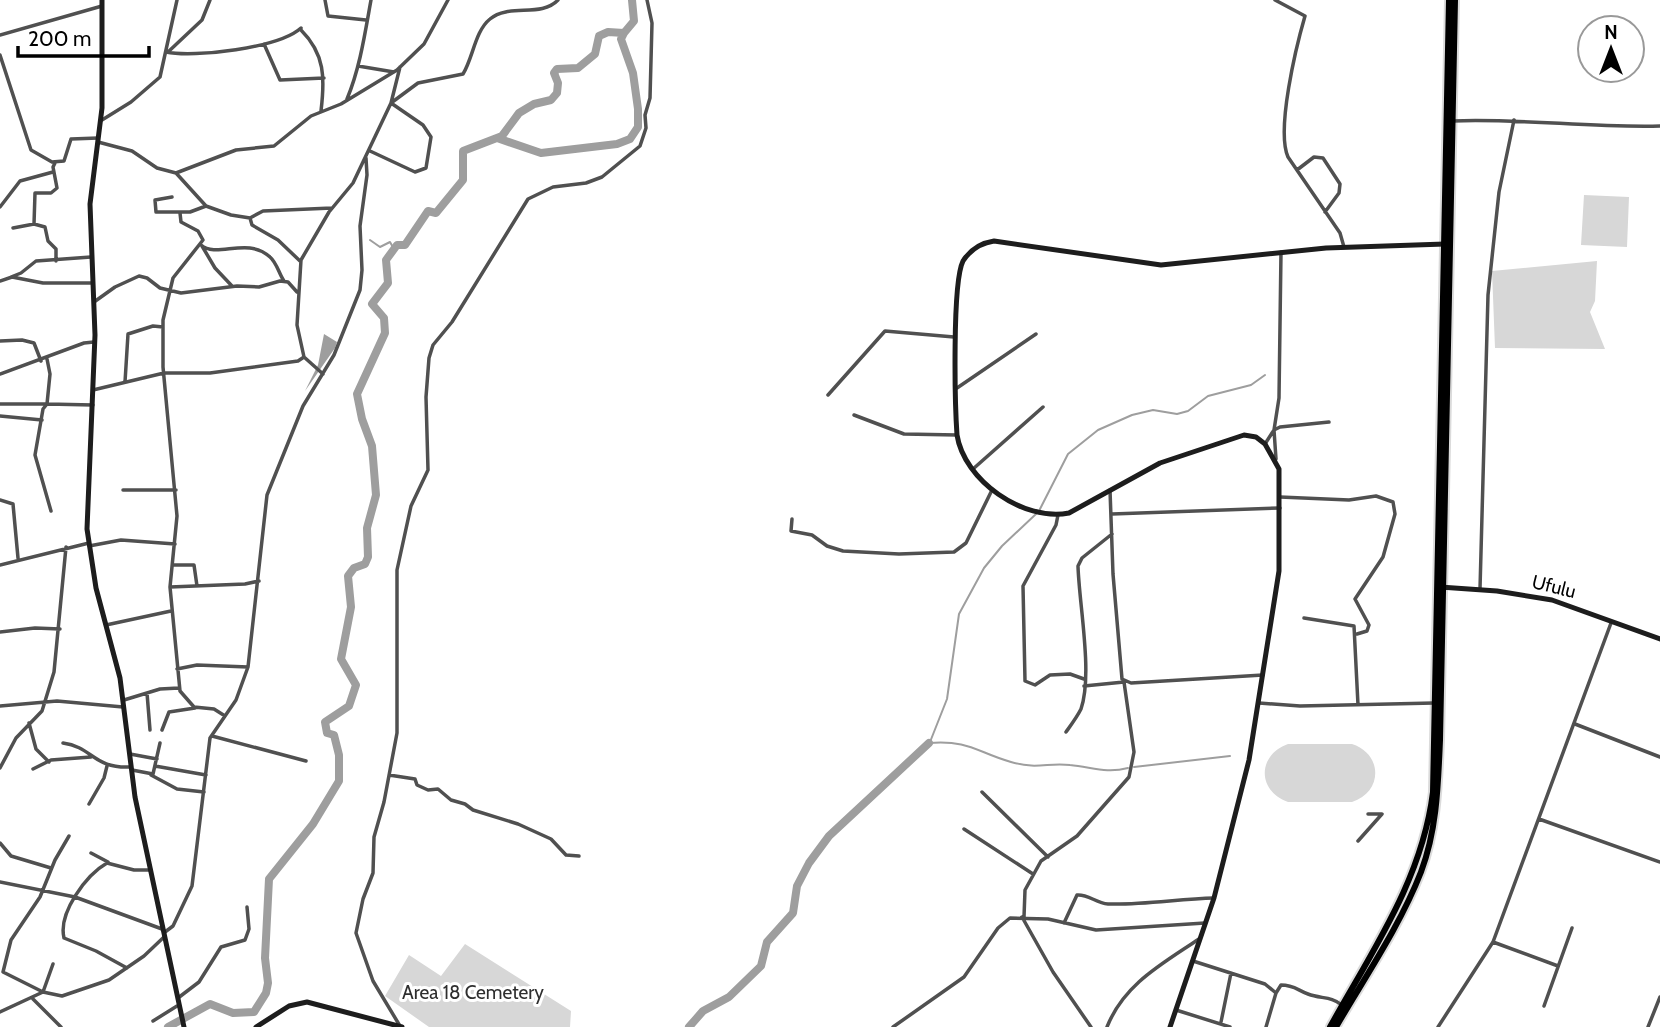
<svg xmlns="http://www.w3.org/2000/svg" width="1660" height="1027" viewBox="0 0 1660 1027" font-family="Cabin,sans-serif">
<rect width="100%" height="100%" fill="#fff"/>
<path fill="#d7d7d7" d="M1584,195L1629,197L1627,247L1581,245Z
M1597,261L1595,301L1590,312L1605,349L1495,348L1492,271Z
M1288,744H1352C1383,754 1383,792 1352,802H1288C1257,791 1257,755 1288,744Z
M465,944L571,1011L570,1027H429L385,996L409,955L441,976Z"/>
<path fill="#9e9e9e" d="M324,334L337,342L335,348L305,391L318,365Z"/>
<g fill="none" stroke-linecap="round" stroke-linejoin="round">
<path stroke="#9e9e9e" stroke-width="2" d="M370,240L380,247L390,242L394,249
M1040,509L1068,454L1098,430L1132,415L1153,410L1177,414L1188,411L1208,396L1251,385L1265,375
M930,742L947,699L959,614L984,568L1002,546L1036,514
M929,743C970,740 976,752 1011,762C1038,770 1048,762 1070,765C1092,767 1106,774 1128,768
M1134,767L1230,756"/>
<path stroke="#9e9e9e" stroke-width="8" d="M497,138L541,153L617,144L630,139L638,127V109L633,73L621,39L624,33
M168,1027L210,1004L233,1013L254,1012L266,993L268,983L265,958L269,879L313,824L339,781V755L334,735L327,733L325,722L349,706L356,685L341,659L351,607L348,576L354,568L365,564L368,557L367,528L376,495L372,446L362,419L357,394L385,333L384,318L372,304L388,283L386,260L397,245H405L428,211L436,213L463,180V151L502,136L519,113L534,104L551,100L557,93L558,83L554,73L557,69L578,68L595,54L599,36L608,32L624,33L634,21L632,0
M689,1027L703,1011L729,997L761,966L767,942L793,913L797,886L809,863L829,836L929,743"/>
<g stroke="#dbdbdb" stroke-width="10">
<path id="highway" d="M1330,1027C1372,951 1422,880 1433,792L1449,0
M1336,1027C1365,977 1400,926 1421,872C1437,830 1438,785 1440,740L1455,0"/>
</g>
<path stroke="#505050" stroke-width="3.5" d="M325,0L328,16L366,20
M1275,0L1305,16C1296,47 1276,130 1288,157L1340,233L1344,247
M301,30C325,54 325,78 321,111
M0,35L102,6
M264,44L280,80L324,78
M166,52C194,58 279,48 301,28
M168,52L202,20L210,0
M0,55L31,150L52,162L64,161L71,139L98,138
M358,66L394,72
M347,99C360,68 365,33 371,0
M102,120L131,102L160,77L177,0
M1452,121C1521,118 1590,128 1660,126
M98,142L132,151L157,168L176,173L236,150L274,146L311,116L341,104L397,70L424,44L448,0
M370,151L415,172L426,168L431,137L423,125L391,103L418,83L463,74C473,58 475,31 490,19C509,3 541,18 558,0
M1297,170L1314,157L1323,158L1340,184L1339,193L1325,212
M176,173L206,206L231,215L250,218L263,211L332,208
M172,197L155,200L156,212H190L206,206
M0,207L20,181L53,172
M180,213L181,222L198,231L203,240L173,278L163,320V367L177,516L170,587L180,691L194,707L214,709L225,716
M250,218L252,225L278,240L300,261
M34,224L35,193H51L57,188L53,167L55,163
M13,228L34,224L45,227L48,241L56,249V261
M201,245C217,259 247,236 270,257C277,263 279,274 284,281
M202,246L215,268L232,286
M11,277L21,273L36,261L91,257
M0,281L12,277L43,283H92
M94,302L115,287L139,276L147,278L160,288L181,293L237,286L259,287L280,281L288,282L297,292
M0,341L22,340L34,343L41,361
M304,357L323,374
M0,374L84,343L94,342
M125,382L128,334L153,326L163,327
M957,388L1036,334
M93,390L164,373H210L298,361L304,357L297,325L301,260L329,212L353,183L391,103L400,67
M828,395L885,331L954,337
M0,404H47L50,374L47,359
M854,415L904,434L957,435
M0,416L42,420
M1265,444L1274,430L1280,427L1329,422
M1276,459L1274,430L1279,398L1281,252
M973,469L1043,407
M123,490H176
M1110,490L1113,574L1122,679L1131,683L1263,675
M1280,497L1349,500L1376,496L1393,502L1395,514L1383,557L1355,599L1369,625L1367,631L1357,634
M0,500L13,504L18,558
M51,511L35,455L43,409L47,404L93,405
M1112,514L1280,508
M1058,515L1056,525L1023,586L1025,681L1035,685L1050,675L1070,674L1084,679
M792,519L791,531L812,535L827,546L843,551L899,554L954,552L966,543L992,490
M89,546L121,540L175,544
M0,565L89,543
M174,565H194L197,586
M170,587L245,584L259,581
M1480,589L1488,295L1499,192L1514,120
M1304,618L1354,626L1358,705
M106,625L171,611
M0,632L35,628L60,629
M177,669L197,665L248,667
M147,693L150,730
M124,700L160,689L179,688
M1259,703L1300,706L1434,703
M0,706L57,701L123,707
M29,723L36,749L49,762
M1575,724L1660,757
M162,730L169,712L195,708
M1066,732C1071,725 1077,717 1081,709C1093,674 1079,604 1078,566L1082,558L1112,534
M212,736L306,761
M63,743C93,747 93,769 131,767
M130,754L157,759
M155,766L206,775
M0,768L16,738L42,711L54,672L66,547
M33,769L51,760L91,757
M132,770L153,774L160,743
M151,775L177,789L204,792
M389,775L415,779L417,785L428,790L438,789L451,800L465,804L473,810L518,824L551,839L566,855L579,856
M982,792L1048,857
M89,804L104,778L107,766
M1539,819L1660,862
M964,829L1033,874
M1358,841L1382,814H1368
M0,843L11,856L51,868
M91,853L108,862
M0,882L75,897L162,929
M1022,917L1053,972L1091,1027
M1024,917L1025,890L1041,861L1077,836L1129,777L1134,752L1124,682L1084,686
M1064,923L1077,895C1088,894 1096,903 1108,904C1144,905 1178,899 1214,898
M165,932L173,926L192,886L210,738L236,700L248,667L267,495L303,406L334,355L360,290L362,270L360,226L367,175L366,158
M1493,942L1558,966
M1193,961L1265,984L1276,993L1266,1027
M53,964L43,992L3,972L11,940L40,897L55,860L69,836
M127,968L96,951L64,938C58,913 86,875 107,863L134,870H151
M1276,993L1281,985C1294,985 1297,990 1308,994C1321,999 1331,996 1342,1005
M178,998L199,982L221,947L245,940L249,929L247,907
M33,999L61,1027
M1544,1006L1572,928
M1176,1010L1230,1027
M0,1012L43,992L62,996L109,980L144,956L164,937
M153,1021L177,1006
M1221,1022L1231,973
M400,1026L373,981L356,933L363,899L373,873L374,837L384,802L397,733V570L411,506L428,470L426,397L429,358L433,345L452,322L528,199L553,187L586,183L602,177L640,146L646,128L645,115L650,98L652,23L647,0
M893,1027L964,977L998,928L1010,918L1048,919L1096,930L1205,923
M1107,1027C1124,984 1162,964 1199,939
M1438,1027L1493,942L1611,623
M1648,1027L1660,997"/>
<path stroke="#1d1d1d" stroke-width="5" d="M102,0V108L90,204L95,335L87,529L96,588L120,678L135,797L184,1027
M1440,587L1497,591L1552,600L1660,639
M256,1027L289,1006L307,1002L402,1027
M1170,1027L1214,898L1249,760L1279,571V469L1265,444L1256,437L1244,435L1160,463L1069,513C1023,522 964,480 957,435C955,406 952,283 963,261C970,250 981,243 994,241L1161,265L1326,248L1445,244"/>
<use href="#highway" stroke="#000" stroke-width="6"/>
</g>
<g text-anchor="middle" stroke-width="6" stroke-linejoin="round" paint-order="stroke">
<g font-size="19" fill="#000" stroke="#fff">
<text transform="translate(1554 586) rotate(14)" y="7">Ufulu</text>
</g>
<g font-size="19" fill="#2e2e2e" stroke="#fff">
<text x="473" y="999">Area 18 Cemetery</text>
</g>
</g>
<g transform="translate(1611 49)"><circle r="33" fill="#ffffff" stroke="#999999" stroke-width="2"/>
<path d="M0-5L12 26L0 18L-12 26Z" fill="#000000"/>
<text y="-10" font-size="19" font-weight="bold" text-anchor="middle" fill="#000000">N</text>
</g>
<path d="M18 46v10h131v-10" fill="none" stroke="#000000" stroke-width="3.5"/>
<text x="28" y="46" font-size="21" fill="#000000" stroke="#ffffff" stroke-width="5" paint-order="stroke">200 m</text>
</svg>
